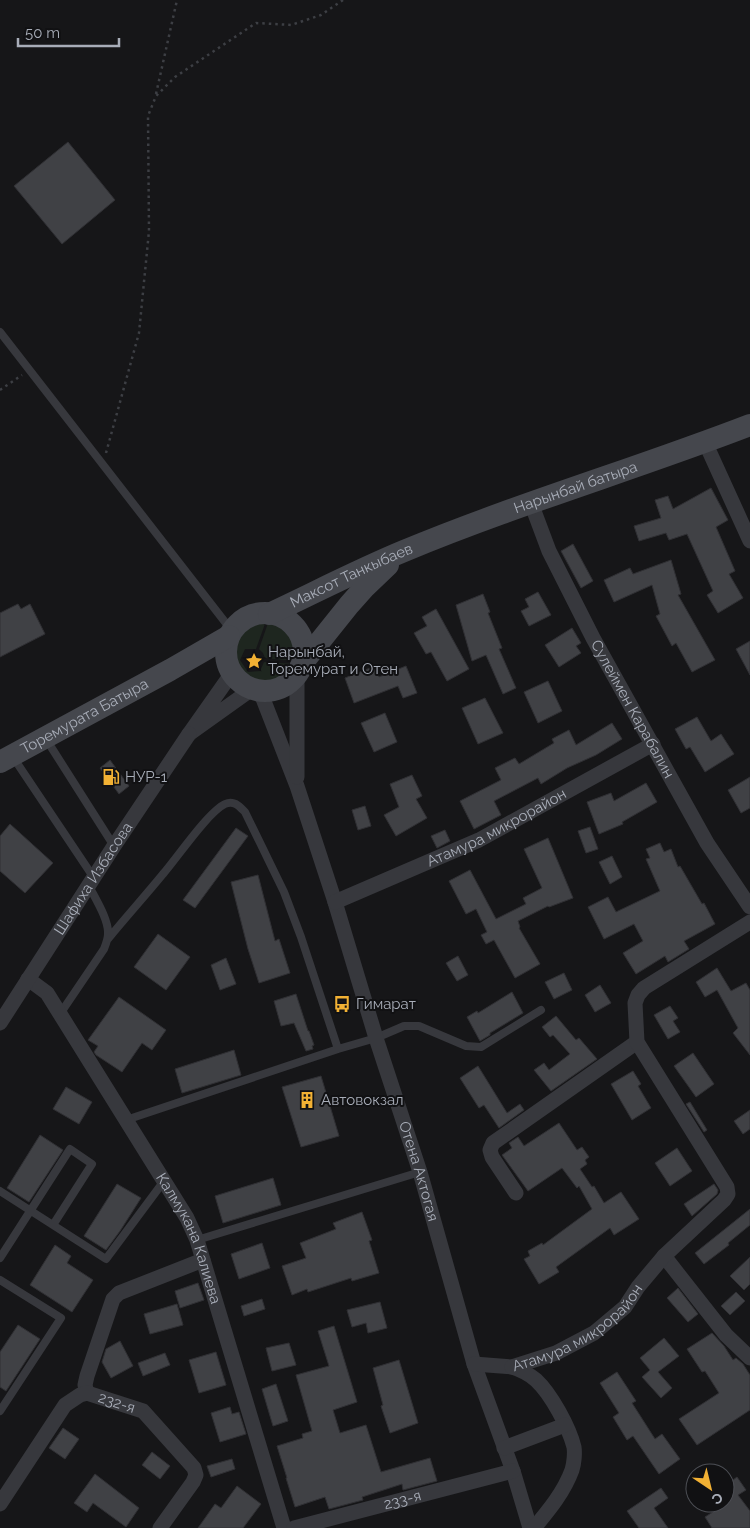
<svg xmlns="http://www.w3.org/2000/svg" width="750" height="1528" viewBox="0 0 750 1528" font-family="Raleway,sans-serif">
<rect width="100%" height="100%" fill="#161618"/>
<path fill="#1e261f" d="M266,621L256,649H245L240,660L248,672L260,671L264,662L294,664C292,667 290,672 287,674C262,700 221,666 240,635C246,625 255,622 266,621Z
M268,623C289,627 297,641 295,661L265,658L263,653L259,649Z"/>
<path fill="#404145" stroke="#303034" d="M68,142L115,200L62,244L14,186Z
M711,488L728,520L716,527L735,571L729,574L743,598L718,613L707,595L713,591L687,534L669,540L666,533L639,541L634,526L661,518L655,500L668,496L673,509Z
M573,544L593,581L581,588L561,551Z
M671,560L681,594L678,595L715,660L692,672L676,643L672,646L656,616L660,614L652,585L614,602L604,580L630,568L633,574Z
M538,592L551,615L529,626L521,611L529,607L525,599Z
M483,594L490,612L488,613L502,648L499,649L516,688L503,694L486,655L472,661L456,605Z
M18,604L21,609L30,604L45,634L0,657V613Z
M436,609L469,669L447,681L431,652L426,654L414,633L427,626L422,617Z
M572,628L581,643L576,646L581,653L559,667L545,645Z
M750,641V675L736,649Z
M375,666L379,677L406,666L417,693L403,698L398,686L354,703L345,678Z
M548,681L562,711L538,723L524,692Z
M485,698L503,733L478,744L462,708Z
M385,713L397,742L374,752L361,723Z
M697,717L711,741L721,734L734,754L705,772L690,747L686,749L675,729Z
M612,723L622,739L596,755L567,768L541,784L538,778L494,801L501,815L474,829L460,801L501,780L495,768L515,758L519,764L554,743L552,739L569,730L576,745Z
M110,760L129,786L119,794L100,768Z
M412,775L422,796L416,799L427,818L396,836L384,815L399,807L390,784Z
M750,777V808L741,813L728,790Z
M646,783L657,802L622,822L623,824L599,834L587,802L611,793L614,801Z
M365,806L371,826L358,830L352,810Z
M10,824L53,863L25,893L0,871V836Z
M590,827L598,849L586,853L578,831Z
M236,828L248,836L195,908L183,900Z
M445,830L450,841L437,848L431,836Z
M548,838L573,898L549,907L548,906L518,921L520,927L519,928L540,964L515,978L494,940L486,944L481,935L487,932L476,909L466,914L449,881L470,870L496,919L526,904L523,898L542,888L524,849Z
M660,843L664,852L671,849L678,867L680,866L702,904L704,903L715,924L684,941L689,949L668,962L665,956L636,974L623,953L643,941L634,924L604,939L588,907L608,897L616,912L660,891L646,859L650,858L646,849Z
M612,856L622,877L610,884L599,862Z
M258,875L275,941L279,939L290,973L259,983L248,949L231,882Z
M158,934L190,957L166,990L134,967Z
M458,956L468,975L457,981L446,963Z
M226,958L236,984L220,990L211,965Z
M717,968L731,991L746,983L750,990V1055L733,1033L738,1028L717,990L705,997L696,982Z
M564,973L572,990L554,999L545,982Z
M600,985L611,1003L595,1012L585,995Z
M512,992L523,1013L490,1033V1035L480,1041L467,1017L477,1011L478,1013Z
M296,994L308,1031H309L314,1045L312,1046L313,1049L306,1051L294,1023L281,1026L274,1001Z
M119,997L166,1030L152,1050L142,1043L122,1072L96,1055L94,1052L98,1046L88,1040Z
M670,1006L678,1018L673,1021L680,1032L668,1039L654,1015Z
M556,1016L576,1040L579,1038L597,1059L551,1091L534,1070L544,1063L549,1070L570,1054L553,1035L550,1037L542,1027Z
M234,1050L241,1075L182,1093L175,1069Z
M693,1053L714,1084L696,1097L674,1066Z
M478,1066L507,1113L520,1104L524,1110L499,1128L484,1105L479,1108L460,1078Z
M633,1071L641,1084L638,1086L651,1108L632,1120L611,1084Z
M321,1076L339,1136L301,1147L282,1087Z
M66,1087L92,1102L79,1124L53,1109Z
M690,1102L707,1130L704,1132L686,1104Z
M750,1110V1129L743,1134L734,1121Z
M559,1123L577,1150L582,1147L589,1157L585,1160L587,1164L580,1169L592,1187L594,1186L604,1203L621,1192L639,1219L614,1235L610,1228L556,1267L559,1272L539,1284L524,1259L530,1256L528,1251L542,1243L543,1245L592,1209L579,1186L577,1188L562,1168L528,1191L502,1155L512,1148L509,1143L518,1137L524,1146Z
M40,1135L63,1150L29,1202L7,1188Z
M677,1148L692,1171L670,1186L655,1163Z
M273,1178L281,1205L223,1223L215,1196Z
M117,1184L141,1198L120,1231L106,1250L84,1236Z
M714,1184L718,1190L717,1194L692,1216L684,1204Z
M750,1209V1225L728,1243L729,1245L704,1264L695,1253Z
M362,1212L372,1240L369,1241L379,1273L352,1281L351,1278L308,1292L307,1289L292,1295L282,1266L306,1258L300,1243L336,1229L333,1223Z
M262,1243L270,1268L239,1279L231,1254Z
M55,1245L71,1256L67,1263L93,1280L72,1312L30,1285Z
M750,1257V1284L744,1290L730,1276Z
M198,1283L204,1300L180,1308L175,1291Z
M678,1288L698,1314L688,1322L667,1298Z
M736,1292L745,1301L730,1315L721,1306Z
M262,1299L265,1309L244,1316L241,1306Z
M380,1302L387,1328L368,1333L366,1323L352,1327L347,1310Z
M177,1304L183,1325L150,1334L144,1314Z
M18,1325L40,1339L6,1391L0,1387V1352Z
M334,1326L357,1402L333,1410L340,1433L366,1425L381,1472L430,1458L437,1481L403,1490L402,1484L362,1497L363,1500L329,1509L325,1497L295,1507L286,1478H287L277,1446L303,1438L302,1434L312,1431L296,1375L329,1366L318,1331Z
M712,1333L724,1346L733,1360L736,1358L743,1364L750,1375V1410L697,1445L679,1419L719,1393L705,1371L702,1372L687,1349Z
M664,1338L679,1356L658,1372L672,1388L661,1398L642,1377L650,1370L640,1358Z
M120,1341L133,1366L111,1378L102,1362L106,1349Z
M289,1343L296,1365L272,1371L266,1348Z
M216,1352L226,1385L199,1393L189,1360Z
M165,1353L170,1365L143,1376L138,1363Z
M399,1360L418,1423L390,1433L381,1406L383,1405L373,1368Z
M617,1372L636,1401L632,1403L655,1439L662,1434L680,1459L659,1474L633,1436L627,1440L613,1417L619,1413L600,1383Z
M276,1384L288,1421L273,1426L262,1389Z
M230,1407L232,1414L239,1412L246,1434L220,1442L211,1413Z
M63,1428L79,1439L65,1459L49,1448Z
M152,1452L170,1466L160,1479L142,1465Z
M232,1459L235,1469L211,1477L207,1466Z
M95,1474L139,1508L126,1527L93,1503L87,1512L74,1503Z
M737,1477L746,1490L738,1495L750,1511V1528H712L705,1517L730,1501L725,1494V1486Z
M237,1486L261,1504L243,1528H198L215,1504L221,1508Z
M661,1488L668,1498L654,1508L668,1528H639L627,1511Z"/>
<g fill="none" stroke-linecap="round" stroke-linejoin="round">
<path stroke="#3d3f44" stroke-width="2.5" stroke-dasharray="2.5 4" stroke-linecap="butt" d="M156,94L177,0
M0,390L22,375
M106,453L139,333L149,231L148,116L156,96L175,77L256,23L291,25L321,15L343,0"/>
<path stroke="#37383d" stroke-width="8" d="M0,332L232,631
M46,739L114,846
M13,757L94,878
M108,939C126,917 145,896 163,874C177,858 208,812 225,804C234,800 239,806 245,812L284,892L301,937L338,1049
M60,1014L104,949C106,944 108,939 108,934C109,920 95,898 89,886
M126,1120L338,1049L376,1038L404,1026H419L466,1046L481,1047L541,1010
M0,1191L106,1259L164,1181
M197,1240L420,1172
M0,1258L70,1149L92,1164L53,1225
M0,1280L61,1318L0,1411"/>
<g stroke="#37383d" stroke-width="15">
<path d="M705,442L750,541"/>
<path id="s1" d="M531,503L549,551L593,638L707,843L750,907"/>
<path d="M232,673L189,734L252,689"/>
<path id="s2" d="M260,691L297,786L335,902L376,1038L420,1172L474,1364L513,1471L530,1528"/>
<path d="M297,777V673"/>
<path id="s3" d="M335,902L479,840L653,744"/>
<path id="s4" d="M28,979L47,993L187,1218L197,1240L284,1528"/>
<path id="s5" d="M0,1023L114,846L189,734"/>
<path d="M516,1193L492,1157L490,1150L493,1143L637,1042"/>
<path d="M664,1256L726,1335L750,1358"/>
<path id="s6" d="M474,1364L512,1367L556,1353L594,1333L625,1307L638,1287L664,1256L724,1200L728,1194L727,1187L637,1042L635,1003L638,995L644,988L750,922"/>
<path d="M512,1367C521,1370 529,1374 536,1380C551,1394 569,1427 574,1447C575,1453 574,1464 572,1470C564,1492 549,1510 534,1528"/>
<path d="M87,1393L85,1385L87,1376L113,1299L119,1293L203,1260"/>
<path d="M504,1448L565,1425"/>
<path id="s7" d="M0,1504L65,1405L80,1395L87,1393L143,1411L194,1468L196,1475L193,1482L160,1528"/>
<path id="s8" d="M294,1528L513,1471"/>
</g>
<g stroke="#45474d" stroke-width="22">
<circle cx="265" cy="652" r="39"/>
<path id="s9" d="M269,614C314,593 358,570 404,551C517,504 636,469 750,425"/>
<path d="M301,665L349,605L365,587L388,565"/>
<path id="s10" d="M0,762L170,670L229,636"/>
</g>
</g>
<defs>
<g id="sight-bare" transform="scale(1.35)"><path d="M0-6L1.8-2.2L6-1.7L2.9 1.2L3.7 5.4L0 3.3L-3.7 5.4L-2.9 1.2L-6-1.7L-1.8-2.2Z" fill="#f2b134" stroke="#111113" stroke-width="2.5" paint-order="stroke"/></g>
<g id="fuel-bare" transform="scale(1.35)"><path d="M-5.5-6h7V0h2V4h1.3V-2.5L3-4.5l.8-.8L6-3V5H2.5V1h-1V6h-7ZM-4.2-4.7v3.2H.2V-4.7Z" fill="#f2b134" stroke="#111113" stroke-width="2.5" paint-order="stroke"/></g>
<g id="bus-bare" transform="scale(1.35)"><path d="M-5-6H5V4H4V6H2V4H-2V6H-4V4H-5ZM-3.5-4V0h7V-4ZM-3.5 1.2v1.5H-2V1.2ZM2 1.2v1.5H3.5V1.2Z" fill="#f2b134" stroke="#111113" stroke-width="2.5" paint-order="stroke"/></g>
<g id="building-bare" transform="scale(1.35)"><path d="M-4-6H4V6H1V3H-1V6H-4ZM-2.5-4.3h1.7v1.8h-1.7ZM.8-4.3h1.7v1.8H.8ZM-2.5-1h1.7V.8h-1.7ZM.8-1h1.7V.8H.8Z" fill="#f2b134" stroke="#111113" stroke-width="2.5" paint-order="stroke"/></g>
</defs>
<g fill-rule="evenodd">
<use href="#sight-bare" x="254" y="661"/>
<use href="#fuel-bare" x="111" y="777"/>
<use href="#bus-bare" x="342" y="1004"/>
<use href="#building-bare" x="307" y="1100"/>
</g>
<g text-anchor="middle" stroke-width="4" stroke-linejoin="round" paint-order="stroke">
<g font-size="15" fill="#a8adb8" stroke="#111113">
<text dy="5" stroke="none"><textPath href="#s9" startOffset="332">Нарынбай батыра</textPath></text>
<text dy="5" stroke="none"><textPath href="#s9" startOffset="91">Максот Танкыбаев</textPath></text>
<text dy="5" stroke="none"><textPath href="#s1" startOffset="230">Сулеймен Карабалин</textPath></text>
<text dy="5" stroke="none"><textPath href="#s10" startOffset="96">Торемурата Батыра</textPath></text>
<text dy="5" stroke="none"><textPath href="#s3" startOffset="178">Атамура микрорайон</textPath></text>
<text dy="5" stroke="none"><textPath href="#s5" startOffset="172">Шафиха Избасова</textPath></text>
<text dy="5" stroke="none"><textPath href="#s2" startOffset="506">Отена Актогая</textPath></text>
<text dy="5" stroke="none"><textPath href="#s4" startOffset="308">Калмукана Калиева</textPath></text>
<text dy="5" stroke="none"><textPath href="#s6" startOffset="116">Атамура микрорайон</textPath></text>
<text dy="5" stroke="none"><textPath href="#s7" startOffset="175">232-я</textPath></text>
<text dy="5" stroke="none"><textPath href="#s8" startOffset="112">233-я</textPath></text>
</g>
<g font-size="15" fill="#a8adb8" stroke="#111113" text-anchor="start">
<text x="268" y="657">Нарынбай,<tspan x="268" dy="17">Торемурат и Отен</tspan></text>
<text x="125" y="782">НУР-1</text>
<text x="356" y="1009">Гимарат</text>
<text x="321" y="1105">Автовокзал</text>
</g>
</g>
<g transform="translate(710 1488) rotate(145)"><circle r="24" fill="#111113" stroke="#4d4f55"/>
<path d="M0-4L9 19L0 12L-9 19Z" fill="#f2b134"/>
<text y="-8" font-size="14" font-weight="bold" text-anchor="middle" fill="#a8adb8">С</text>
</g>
<path d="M18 38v8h101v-8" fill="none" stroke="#a8adb8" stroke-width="2.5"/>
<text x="25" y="38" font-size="15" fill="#a8adb8" stroke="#111113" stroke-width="4" paint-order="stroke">50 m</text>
</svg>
